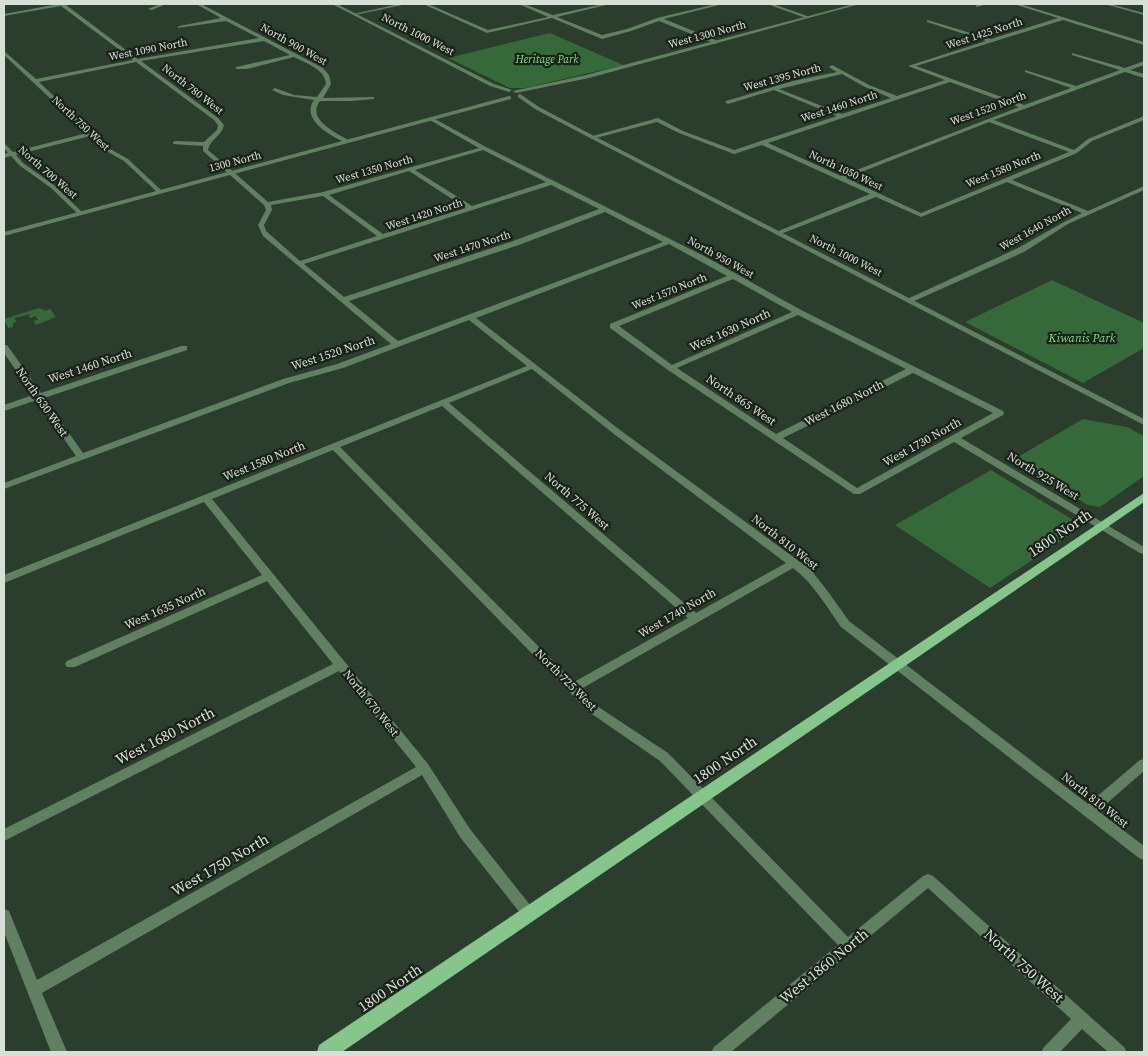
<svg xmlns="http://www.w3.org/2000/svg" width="1148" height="1056" viewBox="0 0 1148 1056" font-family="'Source Serif 4',serif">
<rect width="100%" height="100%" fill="#2b3d2c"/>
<path fill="#36693a" d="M550,33L623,65L525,88H510L448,58Z
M1052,280L1144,323V348L1083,383L965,322Z
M39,308L45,311L50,309L56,317L36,325L33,321L38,320L36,316L30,318L29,316L31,314L14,318L17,322L13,323V327L8,328L4,319Z
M1083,419L1127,427L1144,436V476L1100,507L1088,505L1011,461Z
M991,470L1083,526L990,588L895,525Z"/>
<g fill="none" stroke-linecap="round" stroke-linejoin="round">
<path fill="#618062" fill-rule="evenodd" d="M59,4H68L66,5L138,59L259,38L226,21L177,28L179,26L221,18L196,4H201L323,68L329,75L331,84L323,98L374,97V99L351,101H320C306,119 336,133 349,140V142L347,143C332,137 300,120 314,100L283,95L272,90L275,88L294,95L317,97L326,84C325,69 306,63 294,57L247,69H236V67L290,55L264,41L141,61L218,118L224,125C222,136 210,139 208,150L268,202L323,192L479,148L428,119L433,118L486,147L706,257L801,310L1003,411L1004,413L1003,415L961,438L1144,547V554L1140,553L954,442L860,494H854L668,370L610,328V324L727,276L669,244L476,318L620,430L811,570L826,589L849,621L1088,804L1140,760L1144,759V771L1098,811L1144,846V860L1139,858L841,627C826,606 814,584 793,568L581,689L597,706L668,753L848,937L923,876L928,874L933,876L1124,1047L1127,1052H1108L1082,1029L1060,1052H1041L1044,1047L1071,1019L928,888L731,1052H711L714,1047L838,945L660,761L589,712L333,450L212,499L428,764L470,829L534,910L536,914L534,918L529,920L524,918L460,837L422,775L42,993L67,1052H51L4,932V909L9,911L37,980L416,767L339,671L4,841V829L333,664L267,581L75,667H67L65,664L67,661L262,575L204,502L4,583V575L527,366L469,320L343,368L289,383L4,489V483L76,456L37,400L4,411V405L33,395L4,353V345H7L41,393L181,346H187V350L44,398L83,453L283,379L337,364L391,344L263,236L258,225L266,210L264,205L203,151V146L173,144V142L175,141L204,142L217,130L218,125L214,120L136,62L39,82L110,149L128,159L162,191V193H158L124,161L106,151L90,136L16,155L23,163L55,186L82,212V214H78L51,188L19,165L11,156L4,158V154L8,153L4,148V143L13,152L87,133L4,55V51L36,79L133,60L61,6L4,16V14ZM483,150L546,182L472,206L415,170ZM409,171L466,208L383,234L329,195ZM551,185L599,209L513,241L344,297L304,264ZM323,196L377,236L300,261L266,231L264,225L272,210L271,205ZM605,212L663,242L398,341L349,301L519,245ZM733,279L792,312L672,365L619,326ZM798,315L906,369L776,434L677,368ZM532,369L614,434L786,563L696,613L449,403ZM913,373L993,413L857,488L783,438ZM442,406L688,618L574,682L340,447Z
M160,4H166L152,10L148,9Z
M399,4H407L355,15L353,14Z
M423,4H428L488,30L548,17L519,4H524L553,15L603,4H610L557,17L602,35L627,29L657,18L716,4H723L664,19L718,41L716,44L659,21L631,31L602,39L552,18L487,33Z
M767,4H773L810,17L806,18Z
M980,4H987L977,7L975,6Z
M1014,4H1020L1144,42V45L1063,20L916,66L1024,105L1071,88L1025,72V70L1076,86L1120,70L1072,55V53L1125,68L1144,61V65L1130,70L1144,74V78L1125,72L994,120L1074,150L1088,139L1144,116V120L1092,141L1077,153L1012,180L1088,211L1142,187L1144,186V190L1068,224L1024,252L912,302H909L905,300L1018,248L1064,222L1082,213L1007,182L921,217L876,197L778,235L776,234V232L870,194L762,145L734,154L679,133L657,122L592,139L589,137L658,118L683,131L734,150L837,116L774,90L728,104L725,102L726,101L793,81L837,72L830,68L829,67L832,65L869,85L897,96L945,80L908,66L986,41L927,22V20L991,39L1058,18ZM842,74L865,87L891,98L842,114L779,89ZM950,82L1019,107L841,176L768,143ZM989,122L1069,152L921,213L846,178Z"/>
<path fill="#618062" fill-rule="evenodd" d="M332,4H337L494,84L512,90L509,92L490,86Z
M854,4H860L589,78L516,93L513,91L586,75Z
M1104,4H1110L1144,13V15Z
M520,94L539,107L594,136L1144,419V425L590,138L535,109L518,97V95Z
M509,96L511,97V99L4,236V232Z"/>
<path fill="#87c68a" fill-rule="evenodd" d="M1144,493V502L342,1052H317L319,1045Z"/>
</g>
<g text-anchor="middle" stroke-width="4.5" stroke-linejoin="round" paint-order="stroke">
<g font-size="11" fill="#d6e0d6" stroke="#192119">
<text transform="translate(984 33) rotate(-18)" y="4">West 1425 North</text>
<text transform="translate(418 34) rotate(27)" y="4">North 1000 West</text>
<text transform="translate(707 34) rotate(-15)" y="4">West 1300 North</text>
<text transform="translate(294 44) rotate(29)" y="4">North 900 West</text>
<text transform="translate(148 49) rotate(-11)" y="4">West 1090 North</text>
<text transform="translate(782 77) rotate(-15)" y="4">West 1395 North</text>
<text transform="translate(193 89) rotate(38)" y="4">North 780 West</text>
<text transform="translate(839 106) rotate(-18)" y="4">West 1460 North</text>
<text transform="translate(988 108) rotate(-20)" y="4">West 1520 North</text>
<text transform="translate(81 123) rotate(43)" y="4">North 750 West</text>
<text transform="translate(235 161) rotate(-15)" y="4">1300 North</text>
<text transform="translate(374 169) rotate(-16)" y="4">West 1350 North</text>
<text transform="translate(1003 169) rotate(-22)" y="4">West 1580 North</text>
<text transform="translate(846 170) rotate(25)" y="4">North 1050 West</text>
<text transform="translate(48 172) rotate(41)" y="4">North 700 West</text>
<text transform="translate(424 214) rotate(-18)" y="4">West 1420 North</text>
<text transform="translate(1035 228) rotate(-29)" y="4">West 1640 North</text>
<text transform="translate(472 246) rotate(-18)" y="4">West 1470 North</text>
<text transform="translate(846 255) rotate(27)" y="4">North 1000 West</text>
<text transform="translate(721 257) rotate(29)" y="4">North 950 West</text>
<text transform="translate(669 291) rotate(-22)" y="4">West 1570 North</text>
</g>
<g font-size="11" font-style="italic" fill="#7fe187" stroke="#192119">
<text x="547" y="63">Heritage Park</text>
</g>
<g font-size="12" fill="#d6e0d6" stroke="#192119">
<text transform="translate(730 330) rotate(-24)" y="4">West 1630 North</text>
<text transform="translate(333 353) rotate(-18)" y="4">West 1520 North</text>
<text transform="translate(90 366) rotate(-18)" y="4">West 1460 North</text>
<text transform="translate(741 400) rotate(34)" y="4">North 865 West</text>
<text transform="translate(42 402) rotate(55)" y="4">North 630 West</text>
<text transform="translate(844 403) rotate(-27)" y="4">West 1680 North</text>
<text transform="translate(922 442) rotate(-29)" y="4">West 1730 North</text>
<text transform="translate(264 461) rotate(-22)" y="4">West 1580 North</text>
<text transform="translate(1043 476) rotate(31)" y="4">North 925 West</text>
<text transform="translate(577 501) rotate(41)" y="4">North 775 West</text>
<text transform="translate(785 542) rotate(38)" y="4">North 810 West</text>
<text transform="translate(165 608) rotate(-24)" y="4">West 1635 North</text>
<text transform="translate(677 613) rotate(-30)" y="4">West 1740 North</text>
<text transform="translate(566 680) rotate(45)" y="4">North 725 West</text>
<text transform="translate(371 703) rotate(51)" y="4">North 670 West</text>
<text transform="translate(1095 800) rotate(38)" y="4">North 810 West</text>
</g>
<g font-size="12" font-style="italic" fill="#7fe187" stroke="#192119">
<text x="1082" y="342">Kiwanis Park</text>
</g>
<g font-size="15" fill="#d6e0d6" stroke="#192119">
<text transform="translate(1060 533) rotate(-34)" y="5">1800 North</text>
<text transform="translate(165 736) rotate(-27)" y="5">West 1680 North</text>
<text transform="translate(725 760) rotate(-34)" y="5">1800 North</text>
<text transform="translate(220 865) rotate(-30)" y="5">West 1750 North</text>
<text transform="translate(824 966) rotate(-39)" y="5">West 1860 North</text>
<text transform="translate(1024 966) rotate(42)" y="5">North 750 West</text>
<text transform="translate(390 988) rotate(-34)" y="5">1800 North</text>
</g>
</g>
<rect width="1148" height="1056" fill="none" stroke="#d6e0d6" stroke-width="10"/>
</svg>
